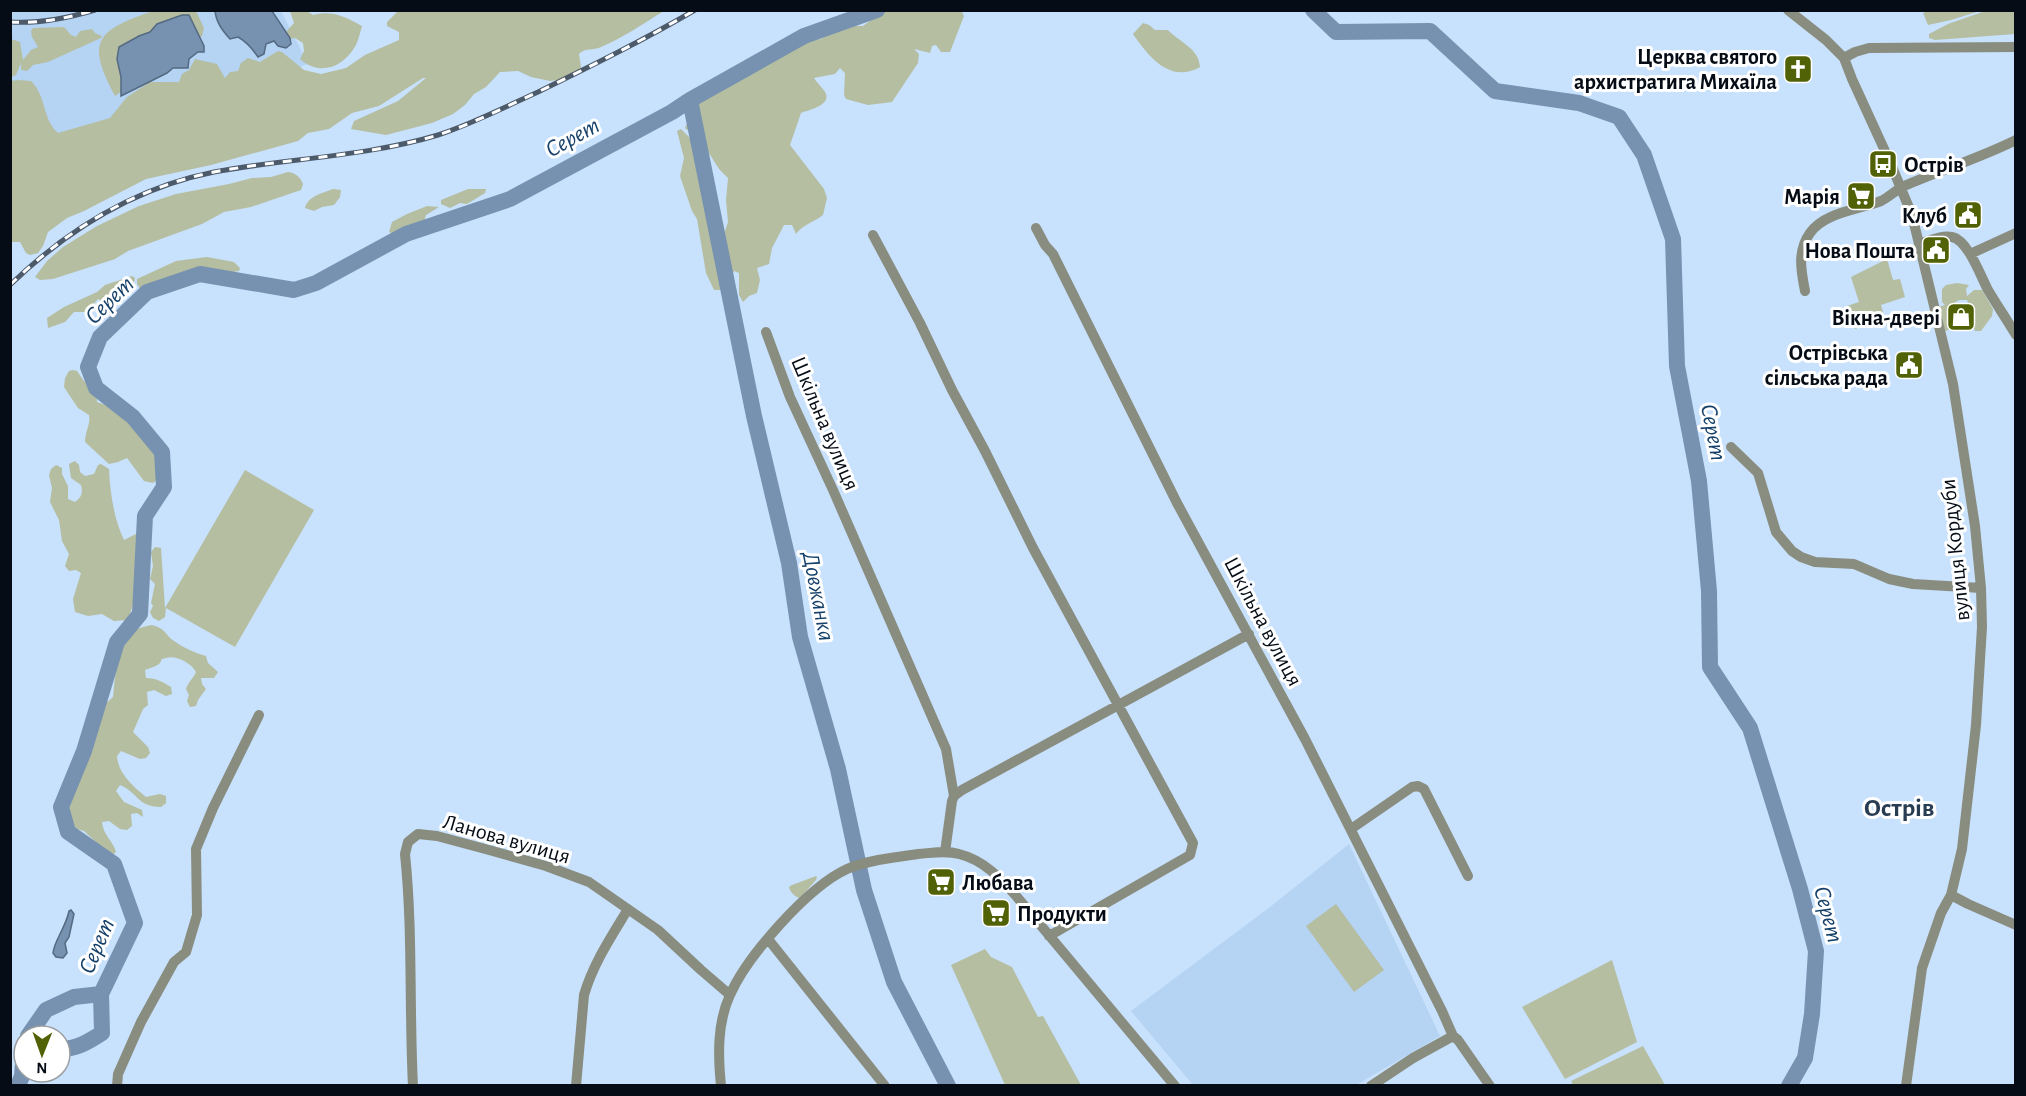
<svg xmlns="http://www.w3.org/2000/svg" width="2026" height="1096" viewBox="0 0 2026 1096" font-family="'Alegreya Sans',sans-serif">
<rect width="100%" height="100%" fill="#c8e1fd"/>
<path fill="#b5d3f3" d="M10,11H281L308,64L11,165Z
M1349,844L1440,1036L1356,1085H1193L1131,1011L1270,907Z"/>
<path fill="#b5bea0" d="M399,10L664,11C644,23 623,38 601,47C593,51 586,47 579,54L581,67L580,71L559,80L550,81L531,77L518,71L500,72L486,87L474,94L465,105L453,114L432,123L386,135L351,129L354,121L398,101L426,78H423L379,106L352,113L329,129L308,133L298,141L211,165L146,179L84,211L67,218L48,232L43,246L38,253L30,255L26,253L20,242H11V81L18,80L31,81C47,97 42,119 58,133L110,118L127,97L150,82H179L182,74L189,70L195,59L217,64L225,78L230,72L238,71L241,63L248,58L260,62L278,51L282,52L304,70L321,74L346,68L365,55L399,40V32L387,26V22Z
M955,10L962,12L964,16L950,52H941L936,45L932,46L930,53L914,49L919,54L918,63L892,102L868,105L846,99L844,95L845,73L840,68L835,74L814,78C817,83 824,89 826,94C830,106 808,110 801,113L790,145L824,189L827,198L823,215C814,222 802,225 796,234L792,225H784L772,248L769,264L757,268L760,280L757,293L749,296L743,302L739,295V273L734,271L725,290H714L706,273L697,219L692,211L680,176L684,158L677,131L681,129L701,149L714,186L724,234L728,222L726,200L728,178L719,169L702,142L685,128L699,95L728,79L741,65L771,63L791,42L821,39L840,26H863L882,12Z
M1930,10H1980V11L1951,20L1928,25L1923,13Z
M1988,10L2015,11V34L1935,40L1929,38V34L1948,24Z
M153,11H196L204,28L202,36L115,96C85,41 97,30 153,11Z
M290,11H307L313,15C333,10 345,17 362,26C360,32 359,39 356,45C344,67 320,77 300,59L304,51L303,43L295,38L287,39L286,32L294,23Z
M1143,23L1149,25L1155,30H1168C1179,42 1199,48 1200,67C1170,84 1149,57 1133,34Z
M64,27L71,35L76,37L80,31L92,29L95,33L102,36L101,38L48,62L33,65L27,71L21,70V63L16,75L11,77V39L20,42L23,60L31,50L38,47L32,37L31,31L33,28Z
M288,172C296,173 300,177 303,184L301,190L251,207L224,212L202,224L128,251L115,259L53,279L40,280L35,277L47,261L63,247L97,226L139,206L176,194L229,184L252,178L271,177Z
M333,189L341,190L340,197L334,205L322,207L314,211L305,208C308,196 323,193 333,189Z
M468,189H486L485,193L467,204L460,203L450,208L441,204V200Z
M427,206L439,207L426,215L423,226C412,233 401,238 389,232L392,222L407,214Z
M207,257L234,262L240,268L239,271L213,275L199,274L141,290L137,284V279L176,261Z
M1887,259L1893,280L1900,279L1905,297L1881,305L1885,319L1855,329L1847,306L1859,302L1851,277Z
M132,276L135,278C134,288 124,288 116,290L112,298L102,301L98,299L87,312H74L65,322L48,328L47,318L64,307L97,292L105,285Z
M1957,283L1969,285L1966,289L1967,296L1974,290H1982L1993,309L1992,316L1981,331H1975C1971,321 1972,311 1967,300H1959L1951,305L1957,327L1945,331L1939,307L1945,305L1942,302V289L1946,285Z
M73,370L77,371L84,381L96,388L97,402L126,412L151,435L157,447L159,456V478L153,483L144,481L127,458L118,462L109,464L85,442C85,432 91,423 89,415L78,408L64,387L65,378L69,371Z
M75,461L79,465L80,472L85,476L94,474L98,465L101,464L109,469C110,493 114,519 124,540L136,534C152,557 150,568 138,592C134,601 131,611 128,620L114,621L102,614L88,616L75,612L73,599L81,573L76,570L69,571L65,566L69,554L62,541L59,520L50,502L52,488L49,475L51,469L56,465L62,468V474L68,486V499L75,502C82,497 83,493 81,485L71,478L69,464Z
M245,470L314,510L235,647L166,608L165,617L159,621L153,618L150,612L153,606L151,603L155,584L150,579L153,566L151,552L155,547L161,548L165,608Z
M151,625C166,628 165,635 174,641C184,648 195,653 206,656L208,663L218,672L214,678H201L202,684L206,689L198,700L196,706L190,707L187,701L189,695L186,689C188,682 193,679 196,672C191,663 176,655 166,658C158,660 164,659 159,664C155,667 149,668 145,670L146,678C156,678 163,682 171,687L172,694L166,696L154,690L147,692L148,705L143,709L133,732L148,747L150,753L146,758L140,759L121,751L117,756C118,774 134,787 146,797L160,794L166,796V803L161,807C137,807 138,792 120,785L116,791L124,802L142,810L143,817L137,813L131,814L132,826L127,830L120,829L109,821L102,822C103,835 113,841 116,852L111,856L84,831L77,829L67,820V813L72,800L71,786L74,774L91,752L103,706L113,697L117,657L125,632Z
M816,876L817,877L816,880L800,898C795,897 790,892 789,887L792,885Z
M1336,904L1384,970L1354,992L1306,926Z
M985,949L991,957L1012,967L1038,1017L1043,1016L1081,1085H1005L951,965Z
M1612,960L1637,1042L1565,1079L1522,1007Z
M1643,1046L1665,1085H1573L1571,1081Z"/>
<path fill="#7692b0" stroke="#546a82" stroke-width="1.5" d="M215,11H272L290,38L291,44L286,48L278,46L274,41L266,44L264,54L258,57C252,48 247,42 238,37L230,39C222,30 216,22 215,11Z
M182,15H189L204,46V52H198L189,59L188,68H173L167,73L121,96V77L117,59L119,47L139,36L150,32L157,24Z
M71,910L74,914L69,937L65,943L67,953L63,958L56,957L53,953C54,941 66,927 69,911Z"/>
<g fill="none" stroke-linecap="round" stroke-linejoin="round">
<path stroke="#7692b0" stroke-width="16" d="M1313,10L1336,32L1430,31L1495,91L1579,103L1619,117L1644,155L1673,239L1677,366L1699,481L1709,591L1710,667L1750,728L1800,889L1816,951L1812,1014L1805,1058L1789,1086
M690,100L754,416L789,563L800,637L838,769L864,890L894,982L948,1086
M28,1036L46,1010L74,997L101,994L135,923L114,864L68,832L61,807L84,751L117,642L140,614L145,516L164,487L162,452L133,417L96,388L88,367L100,337L147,292L200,274L294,290L316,283L406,234L510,199L672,112L690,100L804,36L877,10
M60,1049C77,1049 88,1042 102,1033L101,994
M18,1086L22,1076L24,1050"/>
<path stroke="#898d7f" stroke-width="10" d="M1788,10L1826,40L1844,58L1852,79L1890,162L1912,215L1953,384L1975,526L1981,588L1982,627L1976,725L1962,849L1951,895L1941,913L1922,968L1906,1086
M1844,58L1855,52L1869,48L2016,47
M1036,228L1045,245L1053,254L1177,503L1305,739L1442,1011L1453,1036L1458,1040L1490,1086
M873,235L920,323L952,390L985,451L1033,548L1193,843L1190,855L1049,936
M1919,244C1929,241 1941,235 1952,237C1968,240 1981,277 1988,290C1997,305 2007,320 2016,335
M1970,254L2016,233
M1805,291C1801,271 1797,251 1810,233C1825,212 1858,210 1881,201C1889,197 1896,190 1904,186C1941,170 1980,158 2016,140
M766,332L790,397L833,490L946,749L954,796
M1731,447L1758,473L1776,532L1792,551L1801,557L1815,562L1854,564L1889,579L1913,584L1981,588
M1351,829L1412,787L1418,786L1424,789L1468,876
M945,852L952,801L954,796L962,790L1249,634
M1951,895L1968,904L2016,925
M768,939L885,1086
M117,1086L118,1074L141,1022L174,962L186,952L197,915L196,849L213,808L259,715
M413,1086C409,1008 413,931 405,854L408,842L418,834L437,836L489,850L546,866L589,882L658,930L701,970L730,995
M576,1086L584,995C593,964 611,937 628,909
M721,1086C718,1056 717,1023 730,995C747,956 808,887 847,869C868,860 896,857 918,854C932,853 946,850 959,854C984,860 1001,879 1017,897L1175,1086
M1371,1086L1413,1058L1453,1036"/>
<g stroke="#4c5a6a" stroke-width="5">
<path id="rail" d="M10,22C39,24 68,18 95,10
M10,285C68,229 134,188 214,172C288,158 365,157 438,135C472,124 505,107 538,92C591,66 644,40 695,10"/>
</g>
<use href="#rail" stroke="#fff" stroke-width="3" stroke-dasharray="9" stroke-linecap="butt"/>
</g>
<defs>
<g id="church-square" transform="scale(1.5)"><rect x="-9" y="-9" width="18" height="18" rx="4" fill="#516106" stroke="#fff"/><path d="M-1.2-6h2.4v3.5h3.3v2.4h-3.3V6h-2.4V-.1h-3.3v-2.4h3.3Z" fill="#fff"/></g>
<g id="bus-square" transform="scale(1.5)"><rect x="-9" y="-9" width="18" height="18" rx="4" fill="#516106" stroke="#fff"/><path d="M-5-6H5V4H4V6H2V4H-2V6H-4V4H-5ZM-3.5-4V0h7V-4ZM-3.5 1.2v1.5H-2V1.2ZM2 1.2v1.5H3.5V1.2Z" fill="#fff"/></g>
<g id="supermarket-square" transform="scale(1.5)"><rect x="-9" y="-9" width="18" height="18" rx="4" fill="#516106" stroke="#fff"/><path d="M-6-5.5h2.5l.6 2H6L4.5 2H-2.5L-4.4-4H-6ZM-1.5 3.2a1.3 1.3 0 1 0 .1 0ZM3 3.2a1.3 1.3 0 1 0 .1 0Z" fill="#fff"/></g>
<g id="civic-square" transform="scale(1.5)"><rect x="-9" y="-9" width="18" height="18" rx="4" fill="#516106" stroke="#fff"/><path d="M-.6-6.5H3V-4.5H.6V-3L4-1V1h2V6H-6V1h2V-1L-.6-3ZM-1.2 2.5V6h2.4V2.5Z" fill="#fff"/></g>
<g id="shop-square" transform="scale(1.5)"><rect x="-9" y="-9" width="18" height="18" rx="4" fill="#516106" stroke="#fff"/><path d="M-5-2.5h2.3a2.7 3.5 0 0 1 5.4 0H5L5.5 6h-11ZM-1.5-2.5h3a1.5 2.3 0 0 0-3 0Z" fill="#fff"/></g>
</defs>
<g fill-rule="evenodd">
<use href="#church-square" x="1798" y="69"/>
<use href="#bus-square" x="1883" y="164"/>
<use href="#supermarket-square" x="1861" y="196"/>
<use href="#civic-square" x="1968" y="215"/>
<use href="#civic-square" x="1936" y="250"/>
<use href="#shop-square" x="1961" y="317"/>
<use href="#civic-square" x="1909" y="365"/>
<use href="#supermarket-square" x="941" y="882"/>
<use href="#supermarket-square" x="996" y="913"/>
</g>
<g text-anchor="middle" stroke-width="6" stroke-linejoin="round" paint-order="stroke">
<g font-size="22" font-weight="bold" fill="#050c15" stroke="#fff" text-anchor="end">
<text x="1777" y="64">Церква святого<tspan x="1777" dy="25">архистратига Михаїла</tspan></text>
<text x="1904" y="172" text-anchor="start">Острів</text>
<text x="1840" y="204">Марія</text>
<text x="1947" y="223">Клуб</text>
<text x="1915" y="258">Нова Пошта</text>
<text x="1940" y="325">Вікна-двері</text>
<text x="1888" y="360">Острівська<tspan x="1888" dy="25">сільська рада</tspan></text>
<text x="962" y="890" text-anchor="start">Любава</text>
<text x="1017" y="921" text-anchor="start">Продукти</text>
</g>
<g font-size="22" fill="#050c15" stroke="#fff">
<text transform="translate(826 423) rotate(67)" y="8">Шкільна вулиця</text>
<text transform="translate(1954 550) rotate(-96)" y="8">вулиця Кордуби</text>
<text transform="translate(1264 621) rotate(62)" y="8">Шкільна вулиця</text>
<text transform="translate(507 838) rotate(16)" y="8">Ланова вулиця</text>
</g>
<g font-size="24" font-style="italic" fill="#16416a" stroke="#fff">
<text transform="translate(572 137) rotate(-29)" y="8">Серет</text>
<text transform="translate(109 300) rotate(-44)" y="8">Серет</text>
<text transform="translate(1714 432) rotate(79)" y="8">Серет</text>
<text transform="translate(819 596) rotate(79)" y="8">Довжанка</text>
<text transform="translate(1829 914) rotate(75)" y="8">Серет</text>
<text transform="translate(96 946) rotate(-67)" y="8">Серет</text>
</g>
<g font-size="26" font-weight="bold" fill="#283d52" stroke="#fff">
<text x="1899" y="816">Острів</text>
</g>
</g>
<rect width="2026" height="1096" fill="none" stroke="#050c15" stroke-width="24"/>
<g transform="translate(42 1054) rotate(181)"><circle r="28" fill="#ffffff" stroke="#9b9ea1" stroke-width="1.5"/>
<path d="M0-4.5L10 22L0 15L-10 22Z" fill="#516106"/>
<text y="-9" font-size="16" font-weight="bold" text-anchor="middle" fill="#050c15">N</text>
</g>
</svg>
